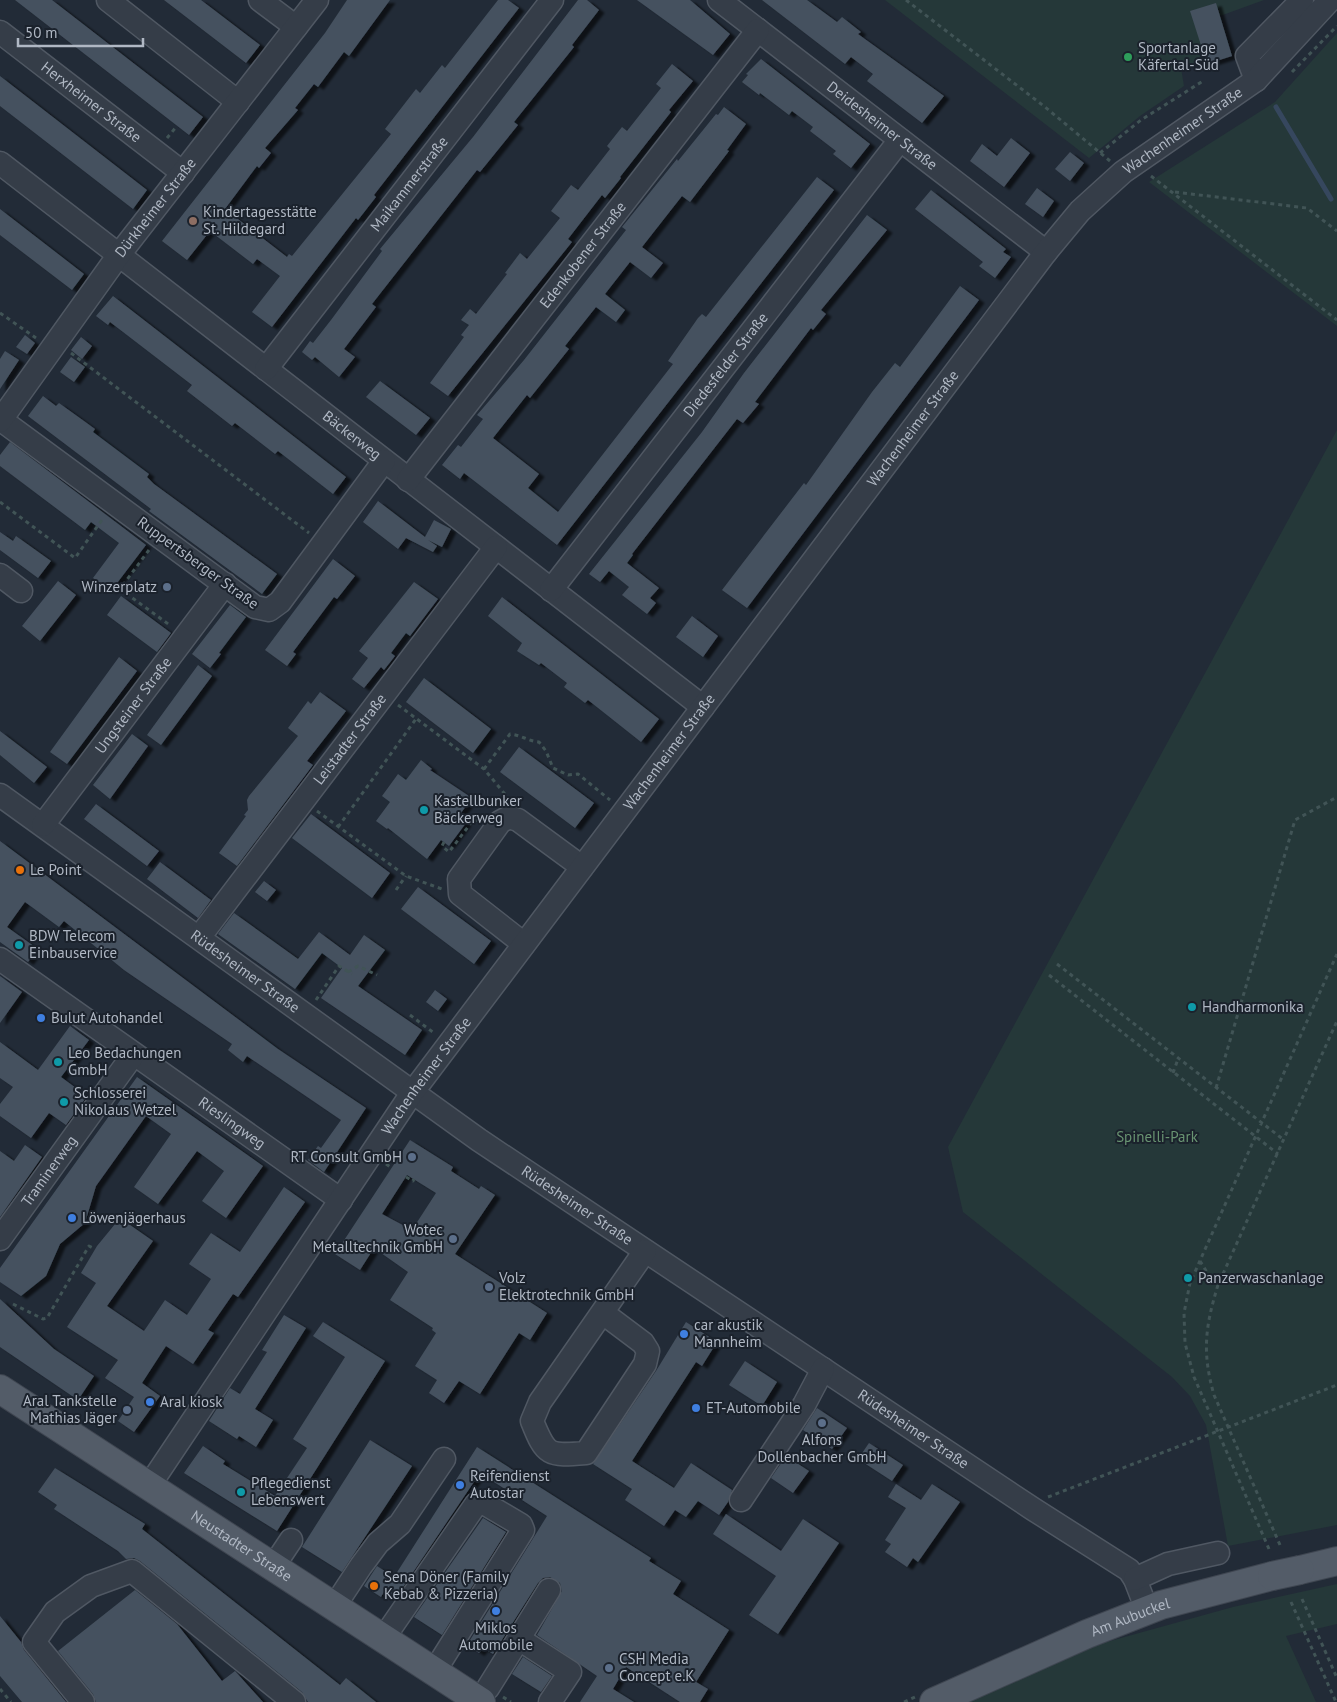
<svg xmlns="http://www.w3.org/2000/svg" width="1337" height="1702" viewBox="0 0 1337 1702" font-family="'PT Sans',sans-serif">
<defs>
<filter id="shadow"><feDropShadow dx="5.5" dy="3" stdDeviation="1" flood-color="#0009"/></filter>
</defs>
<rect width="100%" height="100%" fill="#222b37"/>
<path fill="#253839" d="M885,0H1264L1220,16L1232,56L1207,64L1206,61L1181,68L1184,86L1140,116L1089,158Z
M1337,33V326L1149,182L1275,102Z
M1337,430V1525L1228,1546L1206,1425L1190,1396L1172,1377L963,1212L948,1147Z
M1337,1584V1624L1286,1636L1316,1702H968L1103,1643L1233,1607Z"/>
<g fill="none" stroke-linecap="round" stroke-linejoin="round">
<path stroke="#36475e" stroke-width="5" d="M1276,107L1331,199"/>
</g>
<path fill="#45515f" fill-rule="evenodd" filter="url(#shadow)" d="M15,0H52L203,117L189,135Z
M164,0H201L260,45L246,63Z
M347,0H390L349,56L344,52L318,87L314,84L295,108L298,110L265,148L271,153L259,168L257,166L225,209L287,257L289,254L292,256L391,134L385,129L416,89L420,93L442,65L445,68L498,0H508L519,8L374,195L376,197L358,220L356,218L272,327L252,312L280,276L257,259L253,264L210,231L187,260L162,241L325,33Z
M578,0H587L599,10L572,45L574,47L514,122L518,125L480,172L477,170L372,304L376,307L344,349L355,357L339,377L315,357L312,360L302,352L310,341L313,343L331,320L382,251L380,249L473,137Z
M637,0H690L730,34L713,55Z
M762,0H807L837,22L842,17L861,32L858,34L944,96L922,123L867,81L873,74L851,57L845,64Z
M1216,3L1232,56L1207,64L1190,11Z
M761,59L870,144L851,168L833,154L836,151L810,131L813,127L792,111L789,115L760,93L759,95L742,82L748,75L746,74Z
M672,64L693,81L669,110L671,112L620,177L621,178L605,198L602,195L568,239L572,242L448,396L430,383L464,337L461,335L469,325L461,320L470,309L476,314L507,274L505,273L520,253L527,259L560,218L551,211L571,185L578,190L610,149L607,146L622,127L627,131L661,88L656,84Z
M0,76L147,190L133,209L0,106Z
M724,107L746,124L727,150L729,151L690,202L682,196L642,247L663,263L651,278L630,262L605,294L625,310L616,322L596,307L565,346L569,349L530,398L527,395L493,438L539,474L528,488L558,512L673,364L668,361L698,318L702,314L706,317L817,177L834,190L557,545L464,473L460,479L442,465L458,445L461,447L483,419L477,415L524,360L626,230L622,227L677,159L678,161L716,114L718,115Z
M1011,138L1030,153L1004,187L970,161L982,144L997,156Z
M1070,152L1084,163L1070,181L1055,169Z
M1037,188L1054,201L1043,217L1025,204Z
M931,190L1006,249L1003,252L1011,257L995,278L979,266L983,262L915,209Z
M0,209L84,274L72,290L0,235Z
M867,215L887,230L821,310L826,314L813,330L811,328L755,402L759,404L743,423L737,419L632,554L633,555L627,563L659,588L650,598L656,603L647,614L622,595L629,587L609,571L600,582L589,574L702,432L744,373Z
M960,286L979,300L747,608L722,590L804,483L806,485L872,392L895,363L900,367Z
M113,296L346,477L333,494L278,451L275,454L235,423L232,426L187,391L192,385L110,322L108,325L96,316Z
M25,335L35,343L27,354L16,347Z
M81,337L92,346L82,359L71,350Z
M5,351L19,360L0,389V359Z
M71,357L85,367L74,382L60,372Z
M380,381L430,418L416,435L366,397Z
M43,396L56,406L59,403L84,421L95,429L93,432L149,474L147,477L154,484L277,574L262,594L149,511L151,509L28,416Z
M10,442L146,545L111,591L93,578L119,543L91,522L85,530L0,466V455Z
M378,501L425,537L434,520L451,529L442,547L428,540L437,546L433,552L406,538L398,549L363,522Z
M0,532L13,541L16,536L51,561L38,578L0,550Z
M333,559L355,576L337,599L334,597L293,652L296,654L287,666L265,650Z
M58,581L76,595L40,641L22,626Z
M414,582L438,599L410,636L406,633L391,653L395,656L384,670L381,667L364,688L352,679L368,658L359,651Z
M121,596L171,633L157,652L107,615Z
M502,597L659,719L641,742L588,700L585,703L564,687L567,683L541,663L539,665L517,651L522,643L488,616Z
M230,605L246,617L219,653L221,654L210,668L192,654Z
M692,616L718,636L703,657L676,637Z
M119,657L137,671L67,764L50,752Z
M198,665L212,676L161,745L147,735Z
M424,678L491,729L473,753L406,702Z
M320,692L346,711L307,761L313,765L237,866L219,853L246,816L244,815L248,810L247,800L249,796L298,736L288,728L308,701L311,704Z
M0,731L47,767L34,783L0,755Z
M132,734L148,746L110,799L93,785Z
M519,747L594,803L575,828L500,772Z
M421,760L432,769L430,770L472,798L458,817L466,823L449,846L441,840L427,859L388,828L387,829L376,821L390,802L382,796L398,774L406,780Z
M96,804L159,851L147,866L84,819Z
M311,814L390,873L372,898L292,838Z
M0,841L278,1049L366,1108L324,1172L308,1160L318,1146L321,1148L341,1120L247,1056L243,1062L228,1050L232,1044L124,970L64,921L59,927L25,902L7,927L38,949L28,962L0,942Z
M160,862L211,900L198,918L147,879Z
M264,881L276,890L267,901L255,892Z
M418,887L491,941L474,964L401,909Z
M234,913L298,959L319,932L350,955L364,935L385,950L358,986L422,1030L405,1055L321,998L342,968L322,953L295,989L218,934Z
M0,976L22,992L0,1023Z
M435,990L447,999L438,1011L426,1002Z
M70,1026L89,1040L61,1077L87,1096L66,1125L49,1113L31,1138L0,1116V1104L13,1087L0,1078V1042L38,1070Z
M137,1077L263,1166L226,1218L202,1201L224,1171L197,1151L158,1204L134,1187L171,1134L146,1116L96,1186L85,1223L60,1244L46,1276L21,1296L0,1282V1268Z
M410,1140L453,1167L451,1171L479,1189L481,1186L495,1195L455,1254L547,1313L530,1340L519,1333L480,1394L459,1381L444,1403L429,1393L437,1380L415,1366L436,1333L432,1330L433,1328L390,1300L408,1272L374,1248L360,1270L335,1254ZM407,1175L436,1193L412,1230L382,1214Z
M25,1145L42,1157L0,1217V1151L14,1161Z
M284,1187L305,1202L238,1297L233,1294L208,1330L214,1333L193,1364L166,1346L142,1383L160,1396L134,1432L118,1421L134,1397L105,1378L118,1360L67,1327L96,1283L81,1273L97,1246L120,1218L153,1241L107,1306L144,1331L165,1300L187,1315L211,1279L189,1264L211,1233L240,1252Z
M0,1299L54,1349L94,1376L78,1400L0,1347Z
M284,1315L306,1328L255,1409L273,1420L256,1447L239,1436L237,1439L209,1421L230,1388L240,1394L267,1352L262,1350Z
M323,1322L385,1361L277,1531L184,1473L203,1446L225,1461L223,1464L275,1496L307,1448L293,1439L345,1357L313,1336Z
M686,1322L717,1342L702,1366L696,1362L632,1461L674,1488L691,1463L732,1490L728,1502L719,1515L698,1501L686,1517L675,1510L664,1526L625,1500L632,1489L593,1464L656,1371Z
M745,1361L777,1382L762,1406L729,1385Z
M817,1408L847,1428L832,1449L803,1430Z
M370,1440L412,1466L342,1572L302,1547Z
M869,1443L903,1465L892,1481L858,1459Z
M477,1447L651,1558L649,1561L681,1581L673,1594L729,1630L696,1682L708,1689L700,1702H680L626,1667L613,1689L634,1702H580L597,1676L537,1635L562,1591L560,1583L550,1577L543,1578L538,1583L493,1654L483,1648L479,1653L467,1645L547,1516L480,1473L395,1599L384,1592L381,1597L364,1586L377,1566L394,1577Z
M786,1456L809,1471L793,1493L771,1478Z
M55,1468L145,1524L142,1529L340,1685L346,1678L376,1702H308L302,1692L140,1561L134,1558L126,1559L118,1551L54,1509L57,1505L38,1492Z
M896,1484L921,1500L932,1484L960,1502L918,1562L913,1558L907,1567L885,1552L891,1544L885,1540L906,1508L888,1497Z
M726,1514L781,1551L803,1519L839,1543L778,1634L749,1615L776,1576L713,1534Z
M483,1518L506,1532L442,1635L414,1617Z
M135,1590L177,1624L222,1681L235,1671L263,1702H96L93,1694L58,1651Z
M0,1616L21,1642L24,1650L66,1702H22L0,1676Z
M523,1657L552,1676L541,1692L512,1674Z"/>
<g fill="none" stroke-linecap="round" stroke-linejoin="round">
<g stroke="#505863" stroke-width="25">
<g id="minor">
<path d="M108,0L238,102"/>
<path d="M260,0L296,27"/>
<path id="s1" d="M719,0L1046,252"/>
<path id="s2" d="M0,32L183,173"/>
<path d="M1256,80L1247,56L1302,0"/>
<path id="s3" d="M0,163L703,707"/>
<path id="s4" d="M266,369L552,0"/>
<path d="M0,419L255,607L269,610L280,602L384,461"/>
<path id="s5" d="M0,421L118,256L317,0"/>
<path id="s6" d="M408,480L758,30"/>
<path d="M0,575L21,591"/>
<path id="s7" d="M551,590L900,140"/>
<path id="s8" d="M0,795L479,1140L1033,1509L1129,1570L1135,1579L1147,1610"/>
<path id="s9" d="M43,825L225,584"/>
<path id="s10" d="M204,931L496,547"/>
<path d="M524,944L460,894L459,879L500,822L509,817L518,820L582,867"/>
<path id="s11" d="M0,959L341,1200"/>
<path id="s12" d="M0,1239L133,1055"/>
<path d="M603,1313L643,1343L648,1351L645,1364L586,1453C548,1456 546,1456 532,1421L540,1402L645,1251"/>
<path id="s13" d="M149,1486L412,1093L1046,252L1080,211L1123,172L1256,80L1330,0"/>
<path d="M741,1500L804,1405L823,1369"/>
<path d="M273,1567L291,1540"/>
<path d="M1135,1579L1168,1564L1218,1553"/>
<path d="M334,1607L361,1566L378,1543L400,1524L444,1459"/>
<path d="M383,1639L476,1504L482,1502L521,1525L523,1530L434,1672"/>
<path d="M519,1639L570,1672L550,1702"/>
<path d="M488,1688L549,1590"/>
<path d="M83,1702L34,1642L55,1612L91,1586L132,1571L294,1702"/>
</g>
</g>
<g stroke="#3f4651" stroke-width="30">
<g id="major">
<path id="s14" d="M0,1389L481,1702"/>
<path d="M1300,1570L1337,1561"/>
<path id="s15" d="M934,1702L1087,1634L1161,1605L1272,1576"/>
</g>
</g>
<path stroke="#415456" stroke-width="3" stroke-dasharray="4 4" stroke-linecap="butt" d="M906,0L1045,107L1110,161
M1292,72L1337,26
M167,138L177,126
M1100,153L1141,120L1203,81
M1151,176L1337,320
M1175,192L1307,208L1337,231
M0,313L36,338
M71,353L309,533
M0,502L75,558L104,517
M149,550L120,589L171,626
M398,705L484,769L509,799
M484,769L510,734C521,735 528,741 539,742L546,751L553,768L568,775L578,774L610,800
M317,811L406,876L442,889
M463,820L467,814L474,819
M338,827L416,719
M444,842L442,846L449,852L474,819L478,821
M396,890L406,876
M1057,964L1284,1140
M348,972L358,966L377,975
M1049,975L1278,1154
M316,1000L339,966L352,974
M410,1015L434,1033
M1173,1073L1178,1059
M1216,1088L1295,820L1337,797
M386,1164L392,1168
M406,1177L413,1181L414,1179
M1200,1261L1213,1282L1218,1285
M13,1304L43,1319L47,1318L89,1246L95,1249
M1048,1497L1337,1385
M1280,1545L1214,1395C1202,1353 1205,1327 1218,1285L1337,1021
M1269,1549L1194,1377L1185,1343L1184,1313L1190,1283L1337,954
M1302,1599L1337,1678
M1291,1602L1336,1702
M0,1689L11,1702
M503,1697L511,1702
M904,1702L915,1697"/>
<use href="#minor" stroke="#353d48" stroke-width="22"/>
<use href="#major" stroke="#535c68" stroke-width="28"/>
<g stroke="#3f4651" stroke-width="30" stroke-linecap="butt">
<path id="major-bridge" d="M1272,1576L1300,1570"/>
</g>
<use href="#major-bridge" stroke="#535c68" stroke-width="28"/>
</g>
<circle fill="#2e9e5b" stroke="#1b222c" stroke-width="2" cx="1128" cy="57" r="5"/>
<circle fill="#8d6e63" stroke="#1b222c" stroke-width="2" cx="193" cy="221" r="5"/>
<g fill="#5c6f8a" stroke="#1b222c" stroke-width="2">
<circle cx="167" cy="587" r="5"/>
<circle cx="412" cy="1157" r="5"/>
<circle cx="453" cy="1239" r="5"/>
<circle cx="489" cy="1287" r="5"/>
<circle cx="127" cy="1410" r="5"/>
<circle cx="822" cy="1423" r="5"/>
<circle cx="609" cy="1668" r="5"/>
</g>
<g fill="#0f9aa8" stroke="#1b222c" stroke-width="2">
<circle cx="424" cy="810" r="5"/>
<circle cx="19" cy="945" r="5"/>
<circle cx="1192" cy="1007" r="5"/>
<circle cx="58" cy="1062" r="5"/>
<circle cx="64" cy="1102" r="5"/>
<circle cx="1188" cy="1278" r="5"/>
<circle cx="241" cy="1492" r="5"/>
</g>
<g fill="#e8710a" stroke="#1b222c" stroke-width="2">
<circle cx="20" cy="870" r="5"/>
<circle cx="374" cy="1586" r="5"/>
</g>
<g fill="#3f7fe0" stroke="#1b222c" stroke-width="2">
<circle cx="41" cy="1018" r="5"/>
<circle cx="72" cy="1218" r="5"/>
<circle cx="684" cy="1334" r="5"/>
<circle cx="150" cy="1402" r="5"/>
<circle cx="696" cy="1408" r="5"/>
<circle cx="460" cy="1485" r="5"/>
<circle cx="496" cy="1611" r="5"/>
</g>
<g text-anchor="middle" stroke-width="4" stroke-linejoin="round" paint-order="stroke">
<g font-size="15" fill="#b0b8c4" stroke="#1b222c" text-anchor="start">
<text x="1138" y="53">Sportanlage<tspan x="1138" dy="17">Käfertal-Süd</tspan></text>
<text x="203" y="217">Kindertagesstätte<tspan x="203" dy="17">St. Hildegard</tspan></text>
<text x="157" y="592" text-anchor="end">Winzerplatz</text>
<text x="434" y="806">Kastellbunker<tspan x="434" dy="17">Bäckerweg</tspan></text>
<text x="30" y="875">Le Point</text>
<text x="29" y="941">BDW Telecom<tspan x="29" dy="17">Einbauservice</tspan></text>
<text x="1202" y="1012">Handharmonika</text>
<text x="51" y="1023">Bulut Autohandel</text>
<text x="68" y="1058">Leo Bedachungen<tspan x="68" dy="17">GmbH</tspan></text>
<text x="74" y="1098">Schlosserei<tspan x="74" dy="17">Nikolaus Wetzel</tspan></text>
<text x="402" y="1162" text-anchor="end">RT Consult GmbH</text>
<text x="82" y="1223">Löwenjägerhaus</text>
<text x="443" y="1235" text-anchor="end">Wotec<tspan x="443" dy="17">Metalltechnik GmbH</tspan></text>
<text x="499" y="1283">Volz<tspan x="499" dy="17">Elektrotechnik GmbH</tspan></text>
<text x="1198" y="1283">Panzerwaschanlage</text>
<text x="694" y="1330">car akustik<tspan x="694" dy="17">Mannheim</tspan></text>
<text x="117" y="1406" text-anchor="end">Aral Tankstelle<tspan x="117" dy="17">Mathias Jäger</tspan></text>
<text x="160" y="1407">Aral kiosk</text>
<text x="706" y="1413">ET-Automobile</text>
<text x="822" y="1445" text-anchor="middle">Alfons<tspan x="822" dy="17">Dollenbacher GmbH</tspan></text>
<text x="470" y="1481">Reifendienst<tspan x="470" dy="17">Autostar</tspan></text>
<text x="251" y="1488">Pflegedienst<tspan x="251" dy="17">Lebenswert</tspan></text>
<text x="384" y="1582">Sena Döner (Family<tspan x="384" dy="17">Kebab &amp; Pizzeria)</tspan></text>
<text x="496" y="1633" text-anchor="middle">Miklos<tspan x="496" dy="17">Automobile</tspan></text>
<text x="619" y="1664">CSH Media<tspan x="619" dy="17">Concept e.K</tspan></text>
</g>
<g font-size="15" fill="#b0b8c4" stroke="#1b222c">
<text dy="5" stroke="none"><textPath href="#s2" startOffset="115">Herxheimer Straße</textPath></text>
<text dy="5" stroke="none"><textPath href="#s1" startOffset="206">Deidesheimer Straße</textPath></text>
<text dy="5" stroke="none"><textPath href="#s13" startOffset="1710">Wachenheimer Straße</textPath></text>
<text dy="5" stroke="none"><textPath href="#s4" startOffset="234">Maikammerstraße</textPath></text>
<text dy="5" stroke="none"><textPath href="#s5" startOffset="264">Dürkheimer Straße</textPath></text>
<text dy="5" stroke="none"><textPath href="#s6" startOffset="285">Edenkobener Straße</textPath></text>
<text dy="5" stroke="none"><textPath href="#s7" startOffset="285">Diedesfelder Straße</textPath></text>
<text dy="5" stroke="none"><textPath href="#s13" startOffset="1305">Wachenheimer Straße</textPath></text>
<text dy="5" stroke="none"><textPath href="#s3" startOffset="445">Bäckerweg</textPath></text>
<text transform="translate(198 563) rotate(36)" y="5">Ruppertsberger Straße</text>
<text dy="5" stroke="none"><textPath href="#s9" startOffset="150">Ungsteiner Straße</textPath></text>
<text dy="5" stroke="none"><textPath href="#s10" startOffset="241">Leistadter Straße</textPath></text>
<text dy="5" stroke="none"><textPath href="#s13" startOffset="900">Wachenheimer Straße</textPath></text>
<text dy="5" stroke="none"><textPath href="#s8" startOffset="302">Rüdesheimer Straße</textPath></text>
<text dy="5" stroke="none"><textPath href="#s13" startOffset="495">Wachenheimer Straße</textPath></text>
<text dy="5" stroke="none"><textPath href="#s11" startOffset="284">Rieslingweg</textPath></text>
<text dy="5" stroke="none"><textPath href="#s12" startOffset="84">Traminerweg</textPath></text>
<text dy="5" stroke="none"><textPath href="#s8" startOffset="708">Rüdesheimer Straße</textPath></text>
<text dy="5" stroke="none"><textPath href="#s8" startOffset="1112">Rüdesheimer Straße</textPath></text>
<text dy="5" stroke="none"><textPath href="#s14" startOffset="288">Neustadter Straße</textPath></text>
<text dy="5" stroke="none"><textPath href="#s15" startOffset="214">Am Aubuckel</textPath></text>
</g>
<g font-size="15" fill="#699472" stroke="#1b222c">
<text x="1157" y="1142">Spinelli-Park</text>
</g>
</g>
<path d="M18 38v8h125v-8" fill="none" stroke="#b0b8c4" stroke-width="2.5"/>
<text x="25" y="38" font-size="15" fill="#b0b8c4" stroke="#1b222c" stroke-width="4" paint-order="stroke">50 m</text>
</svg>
